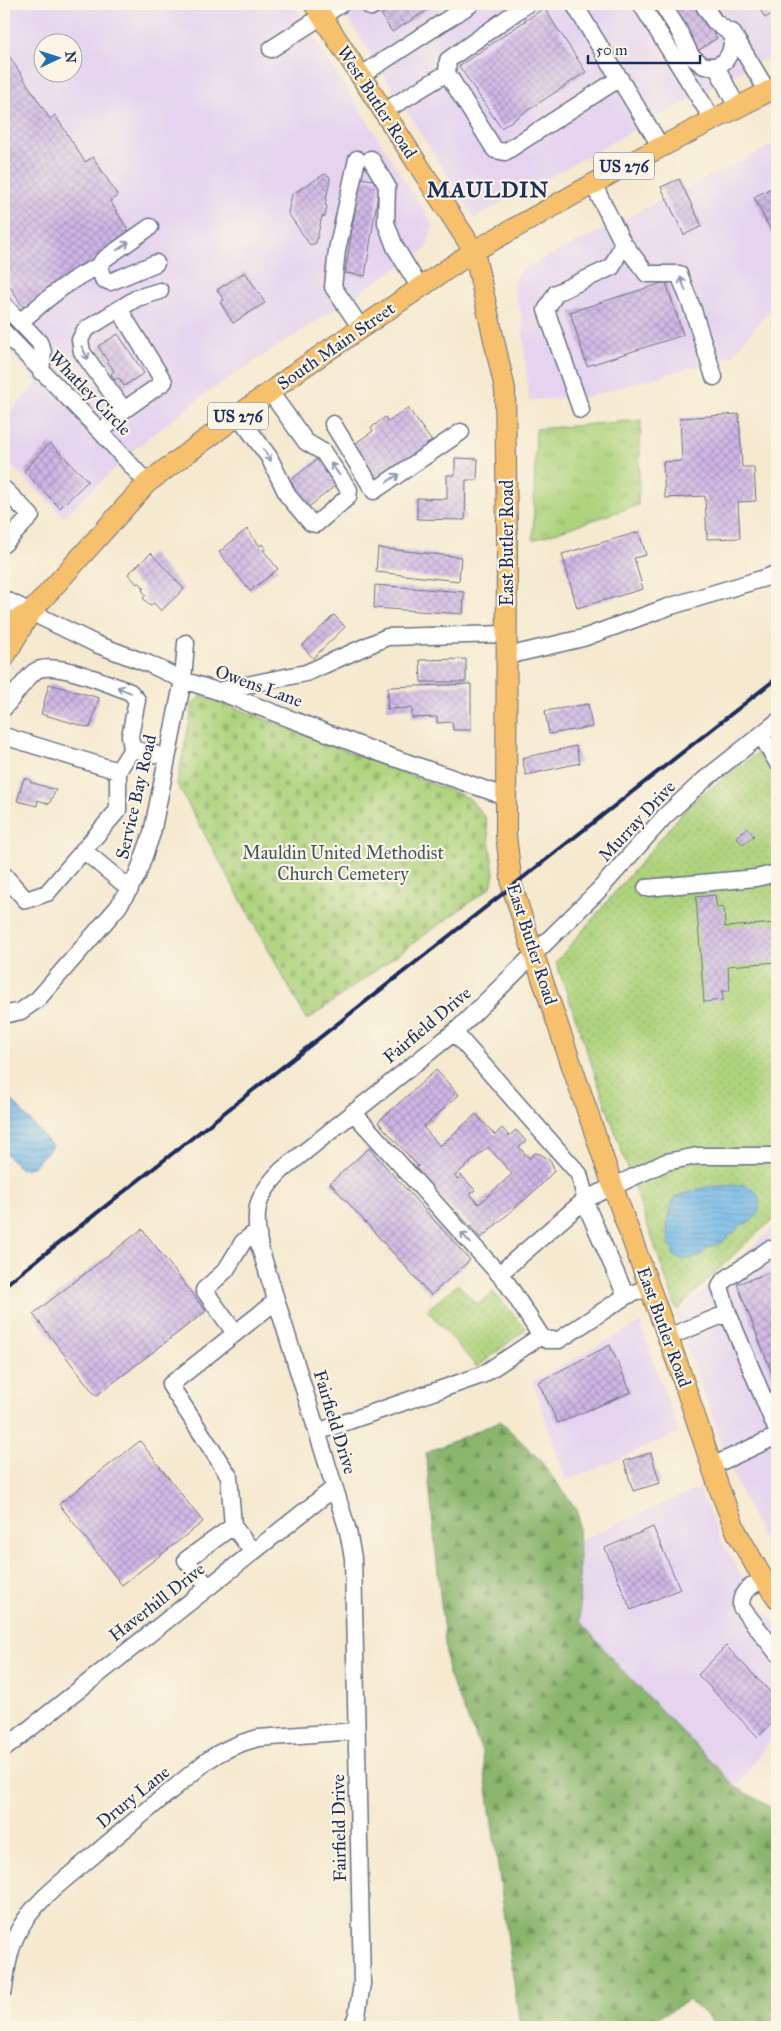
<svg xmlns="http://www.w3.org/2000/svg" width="781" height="2031" viewBox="0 0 781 2031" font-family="'IM FELL Great Primer',serif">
<defs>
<pattern id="grass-tufts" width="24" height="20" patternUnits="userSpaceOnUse" patternTransform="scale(1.25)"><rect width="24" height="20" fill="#aed37d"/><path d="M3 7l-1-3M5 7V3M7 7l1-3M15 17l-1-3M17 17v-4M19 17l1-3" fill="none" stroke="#95b56e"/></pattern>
<pattern id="forest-firs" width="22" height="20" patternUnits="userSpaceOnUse" patternTransform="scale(1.25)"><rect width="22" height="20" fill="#8ab56c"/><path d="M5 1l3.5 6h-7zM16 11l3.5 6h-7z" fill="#70945c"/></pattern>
<pattern id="cemetery-stones" width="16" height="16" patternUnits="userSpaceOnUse" patternTransform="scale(1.25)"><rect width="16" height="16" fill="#aed37d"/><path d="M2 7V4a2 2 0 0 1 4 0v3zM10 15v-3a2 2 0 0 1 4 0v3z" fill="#95b56e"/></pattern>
<pattern id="park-dots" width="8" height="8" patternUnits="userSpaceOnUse" patternTransform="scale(1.25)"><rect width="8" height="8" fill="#aed37d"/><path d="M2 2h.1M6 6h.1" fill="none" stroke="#95b56e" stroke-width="1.8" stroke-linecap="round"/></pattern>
<pattern id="water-rules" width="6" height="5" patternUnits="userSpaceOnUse" patternTransform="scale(1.25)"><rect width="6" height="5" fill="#71b8e8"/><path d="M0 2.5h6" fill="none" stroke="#5c96bf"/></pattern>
<pattern id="building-cross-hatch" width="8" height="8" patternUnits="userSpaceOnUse" patternTransform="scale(1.25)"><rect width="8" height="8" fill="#cfb7e6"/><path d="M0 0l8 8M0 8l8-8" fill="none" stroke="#a795be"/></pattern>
</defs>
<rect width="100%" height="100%" fill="#fcf5e5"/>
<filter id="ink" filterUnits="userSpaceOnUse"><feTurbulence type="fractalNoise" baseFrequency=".02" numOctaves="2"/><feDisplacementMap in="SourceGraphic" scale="10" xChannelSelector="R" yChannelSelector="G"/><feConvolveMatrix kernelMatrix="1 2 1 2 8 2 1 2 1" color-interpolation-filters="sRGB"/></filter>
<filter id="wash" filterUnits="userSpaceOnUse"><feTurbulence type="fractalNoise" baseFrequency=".0096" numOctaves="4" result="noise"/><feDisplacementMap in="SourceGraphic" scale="20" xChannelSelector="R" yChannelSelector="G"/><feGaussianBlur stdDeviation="1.12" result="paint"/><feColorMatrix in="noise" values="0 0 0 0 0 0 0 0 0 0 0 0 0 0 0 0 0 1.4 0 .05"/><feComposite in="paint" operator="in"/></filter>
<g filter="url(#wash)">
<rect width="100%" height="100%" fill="#f5e9cf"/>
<path fill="#e5d3f0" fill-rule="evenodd" d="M4,4H293L433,225L426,249L205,394L137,447L64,517L4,458V418L37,383L4,345ZM42,42H72V72H42Z
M339,4H777V52L474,218Z
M777,143V301L732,356L587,397L529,400L522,317L513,288L519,271Z
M777,1224V1562L765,1544L734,1477L676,1316Z
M640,1323L679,1433L566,1481L533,1381Z
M699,1488L722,1543L744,1580L777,1626V1731L736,1787L620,1668L580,1621L579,1541Z"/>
<path fill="url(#grass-tufts)" stroke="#64816e" d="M641,420L638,505L533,540L536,429Z"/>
<path fill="url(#forest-firs)" stroke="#527265" d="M500,1421L539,1459L578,1511L580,1621L620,1668L736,1787L777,1811V2027H719L689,2000L650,2022L653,2027H520L482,1751L448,1674L426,1453Z"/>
<path fill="url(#cemetery-stones)" stroke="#64816e" d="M202,695L469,798L486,819L494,873L491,887L307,1020L177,784L193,704Z"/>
<path fill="url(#park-dots)" stroke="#64816e" d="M777,738V1216L745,1244L677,1310L556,962L691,803Z
M458,1284L478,1305L493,1292L526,1329L477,1367L427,1310Z"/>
<path fill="url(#water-rules)" stroke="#4674a3" d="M4,1091L52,1146L33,1167L21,1169L4,1152Z
M743,1185C765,1189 764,1216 747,1223C744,1225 742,1224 739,1225L734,1233L730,1234C727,1240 715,1247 708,1247C701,1258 686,1263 674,1256L673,1248L667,1244L670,1237L667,1234C667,1221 669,1208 675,1197L706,1187Z"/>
<g id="blocks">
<path fill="url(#building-cross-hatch)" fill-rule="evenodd" d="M398,4H428L431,8L392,32L381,14Z
M679,4H694L717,38L696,52L669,10Z
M757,4H777V11L765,18Z
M544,8L586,72L501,128L459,66Z
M4,48L50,119L55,115L85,162L93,157L118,196L110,201L132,236L23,307L4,277Z
M325,174L329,176L330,179L325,205L327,206L325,217L322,216L316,243L310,245L288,213L292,194Z
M360,178L380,181L365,276L345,273Z
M679,179L702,226L684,235L661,187Z
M777,185V238L775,239L754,197Z
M245,272L265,303L233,323L220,302L224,300L217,290Z
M666,282L683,335L587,366L570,312Z
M118,334L144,373L124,386L119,378L115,380L111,374L114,371L98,346Z
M408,408L433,443L376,483L350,447L373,431L371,428L385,417L388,422Z
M739,414L742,467H754L756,501L738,502L740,538L707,539L705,496L665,498L663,462L682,461L680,418Z
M49,444H51L88,481L60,508L24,471Z
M321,456L341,481L305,510L285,485Z
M455,458L478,459L477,480H466L465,520L417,519V498L447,499V475H455Z
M247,529L260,546L262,544L266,549L263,550L278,569L250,591L219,552Z
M639,532L646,555L634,558L643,589L577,608L562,554Z
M378,548L461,557L459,581L376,572Z
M151,553L184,589L161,611L154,603L150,606L143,598L146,595L142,590L144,588L139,582L137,584L128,574Z
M375,585L464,592L463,614L374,608Z
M334,615L345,627L313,658L302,646Z
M466,659V682H421L420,660Z
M49,684L99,698L90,728L41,714Z
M471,684V730H453L452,722L437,723V717L412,718V708L387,709L388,687Z
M588,704L592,727L549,734L545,711Z
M576,746L580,763L526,775L522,758Z
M24,778L31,780L30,782L56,790L49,804L38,800L37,806L17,801Z
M747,828L754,836L743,845L736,837Z
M715,895L717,908L724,907L725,927L777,923V962L728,966L730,991H722L723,1000L704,1002L696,897Z
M436,1070L459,1095L423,1127L440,1146L476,1114L495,1135L502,1128L509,1136L516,1130L526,1141L519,1147L529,1158L535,1153L540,1154L550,1160L553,1166L554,1171L540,1186L481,1238L457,1212L455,1214L415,1169L418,1166L378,1122ZM488,1147L512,1174L479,1204L470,1194L475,1190L461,1175L457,1179L455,1176Z
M369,1148L470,1260L431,1295L330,1183Z
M142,1229L206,1311L96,1396L33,1314Z
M777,1270V1386L737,1284Z
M610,1345L631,1392L558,1423L538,1382Z
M140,1441L203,1522L122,1585L59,1504Z
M651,1453L660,1483L633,1491L624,1461Z
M653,1527L680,1589L631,1610L605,1548Z
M726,1646L777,1699V1718L758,1737L698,1675Z"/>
</g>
</g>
<g filter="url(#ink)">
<use href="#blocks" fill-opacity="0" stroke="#677086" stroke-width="1"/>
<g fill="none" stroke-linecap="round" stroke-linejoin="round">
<g stroke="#677086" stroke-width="19">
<path id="minor" d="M367,4L371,7L376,4
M527,4L448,60L447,73L495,150L505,152L620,78
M574,4L661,147
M641,4L713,120
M662,4L678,29L691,56L704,66H716L725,61L730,53L734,36L714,21L703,4
M732,32L768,92
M271,49L341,4
M716,66L737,107
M360,76L471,4
M383,112L447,73
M357,159L337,250L333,287L361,328
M371,159L387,186L386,223L395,247L420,288
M150,227L103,260L99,266L103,279L110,282L156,263
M623,243L647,274H679L693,310L714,377
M4,305L39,342L43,352L41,372
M20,322C45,301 69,279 99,266
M4,332L101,432L147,483
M124,410L82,352L80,340L85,330L137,298L160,291
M581,410L546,310L556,293L612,267L623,243L593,184
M238,415L269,457L288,496L311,523L316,524L348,497L349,490L323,452L306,442L270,392
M333,424L374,491L461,432
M101,432L124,410L164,382L119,309
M4,489L31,516L4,544
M4,599L96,644L149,664L183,680L217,691L380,753L507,797
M507,656L583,638L668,607L768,577L777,573
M217,691L306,673L387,637L507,634
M4,708C13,697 23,682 34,672C51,658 111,685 130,692L137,700L130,736L132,749L118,771V810L47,893L26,900L4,875
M761,735L777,762
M4,736L118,771
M132,749L167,757
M83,850L130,889
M646,888L756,878L777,873
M4,1015L21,1011L38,999L118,907L137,876L152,833L183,680L186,643
M454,1032L579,1174L589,1212L626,1296L650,1287
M353,1112L507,1283L541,1336L547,1340H559L626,1296
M777,1253L769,1249L723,1281L720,1287L728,1313L777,1431
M499,1274L586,1199L666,1162L697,1156H777
M235,1333L204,1290L226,1270L243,1242L257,1231
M668,1337L728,1313
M317,1432L482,1375L541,1336
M712,1466L777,1436
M253,1552L233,1526L229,1476L170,1385L276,1301
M763,1579C751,1587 740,1590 741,1607L777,1653
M208,1587L186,1560L233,1526
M4,1749L334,1488
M4,1989C6,1969 9,1948 19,1930C35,1901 63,1881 88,1860C128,1826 168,1793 208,1760C224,1749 239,1743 258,1738L356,1731
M352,2027L357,2015L362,1984L353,1558L348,1531L260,1248C253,1211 255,1197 282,1170L458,1029L599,890L665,816L704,780L777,722"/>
</g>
<g stroke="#677086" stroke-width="22">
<path id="major" d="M314,4L474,251L505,389L507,534L506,835L512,886L534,955L618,1201L679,1368L719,1488L737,1533L761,1575L777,1598
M4,626L30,613
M4,658L30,613L147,483L298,371L474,251L632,162L777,87"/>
</g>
<use href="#minor" stroke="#fff" stroke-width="16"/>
<use href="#major" stroke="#f7c06c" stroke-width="20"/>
<path stroke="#1b2f5e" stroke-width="4" d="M4,1286L777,678"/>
</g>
<defs><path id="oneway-shaft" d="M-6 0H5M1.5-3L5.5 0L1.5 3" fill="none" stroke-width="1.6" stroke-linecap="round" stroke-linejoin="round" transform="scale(1.25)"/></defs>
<g stroke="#8d97ae">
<use href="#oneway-shaft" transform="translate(123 246) rotate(-35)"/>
<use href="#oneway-shaft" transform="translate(683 284) rotate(-111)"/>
<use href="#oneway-shaft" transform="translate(85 353) rotate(63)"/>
<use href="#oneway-shaft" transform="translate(267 455) rotate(57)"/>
<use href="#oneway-shaft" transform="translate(335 469) rotate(-126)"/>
<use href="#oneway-shaft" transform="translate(393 478) rotate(-34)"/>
<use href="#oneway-shaft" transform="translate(124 690) rotate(-157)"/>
<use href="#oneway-shaft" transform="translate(466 1238) rotate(-132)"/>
</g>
</g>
<g text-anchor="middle" stroke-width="4.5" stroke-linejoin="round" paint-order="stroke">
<g fill="#fcf5e5" stroke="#5e6a86" stroke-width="1">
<rect x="594" y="152.5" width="60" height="27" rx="4"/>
<rect x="208" y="402.5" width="60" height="27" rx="4"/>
</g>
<g font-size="16" font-weight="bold" fill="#1b2f5e">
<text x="624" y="172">US 276</text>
<text x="238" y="422">US 276</text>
</g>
<g font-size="18" fill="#1b2f5e" stroke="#fcf5e5">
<text transform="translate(377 102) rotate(57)" y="6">West Butler Road</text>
<text transform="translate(336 346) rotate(-35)" y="6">South Main Street</text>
<text transform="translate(90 393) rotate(46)" y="6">Whatley Circle</text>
<text transform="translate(507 543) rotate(-90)" y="6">East Butler Road</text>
<text transform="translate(259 686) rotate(20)" y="6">Owens Lane</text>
<text transform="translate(136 797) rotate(-77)" y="6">Service Bay Road</text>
<text transform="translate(637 821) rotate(-47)" y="6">Murray Drive</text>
<text transform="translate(532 944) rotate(72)" y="6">East Butler Road</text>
<text transform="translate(427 1025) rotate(-40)" y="6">Fairfield Drive</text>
<text transform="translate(664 1327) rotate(70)" y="6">East Butler Road</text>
<text transform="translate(335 1422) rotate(73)" y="6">Fairfield Drive</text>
<text transform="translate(157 1602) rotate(-38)" y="6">Haverhill Drive</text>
<text transform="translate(133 1797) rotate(-39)" y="6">Drury Lane</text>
<text transform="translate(339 1828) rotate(-91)" y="6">Fairfield Drive</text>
</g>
<g font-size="18" fill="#405866" stroke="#fcf5e5">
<text x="343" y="859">Mauldin United Methodist<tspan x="343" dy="21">Church Cemetery</tspan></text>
</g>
<g font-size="22" font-weight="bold" letter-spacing="1" fill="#1b2f5e" stroke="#fcf5e5">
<text x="488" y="197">MAULDIN</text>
</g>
</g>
<rect width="781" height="2031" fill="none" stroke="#fcf5e5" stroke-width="20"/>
<g transform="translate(58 58) rotate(86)"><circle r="24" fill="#fcf5e5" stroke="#a2a6af"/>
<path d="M0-4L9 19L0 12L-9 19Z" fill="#1f6fb2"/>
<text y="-8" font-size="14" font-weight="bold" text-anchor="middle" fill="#1b2f5e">N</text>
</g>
<path d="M588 55v8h112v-8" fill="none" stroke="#1b2f5e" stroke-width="2.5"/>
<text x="596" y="55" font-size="15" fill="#1b2f5e" stroke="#fcf5e5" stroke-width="4" paint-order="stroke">50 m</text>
</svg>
